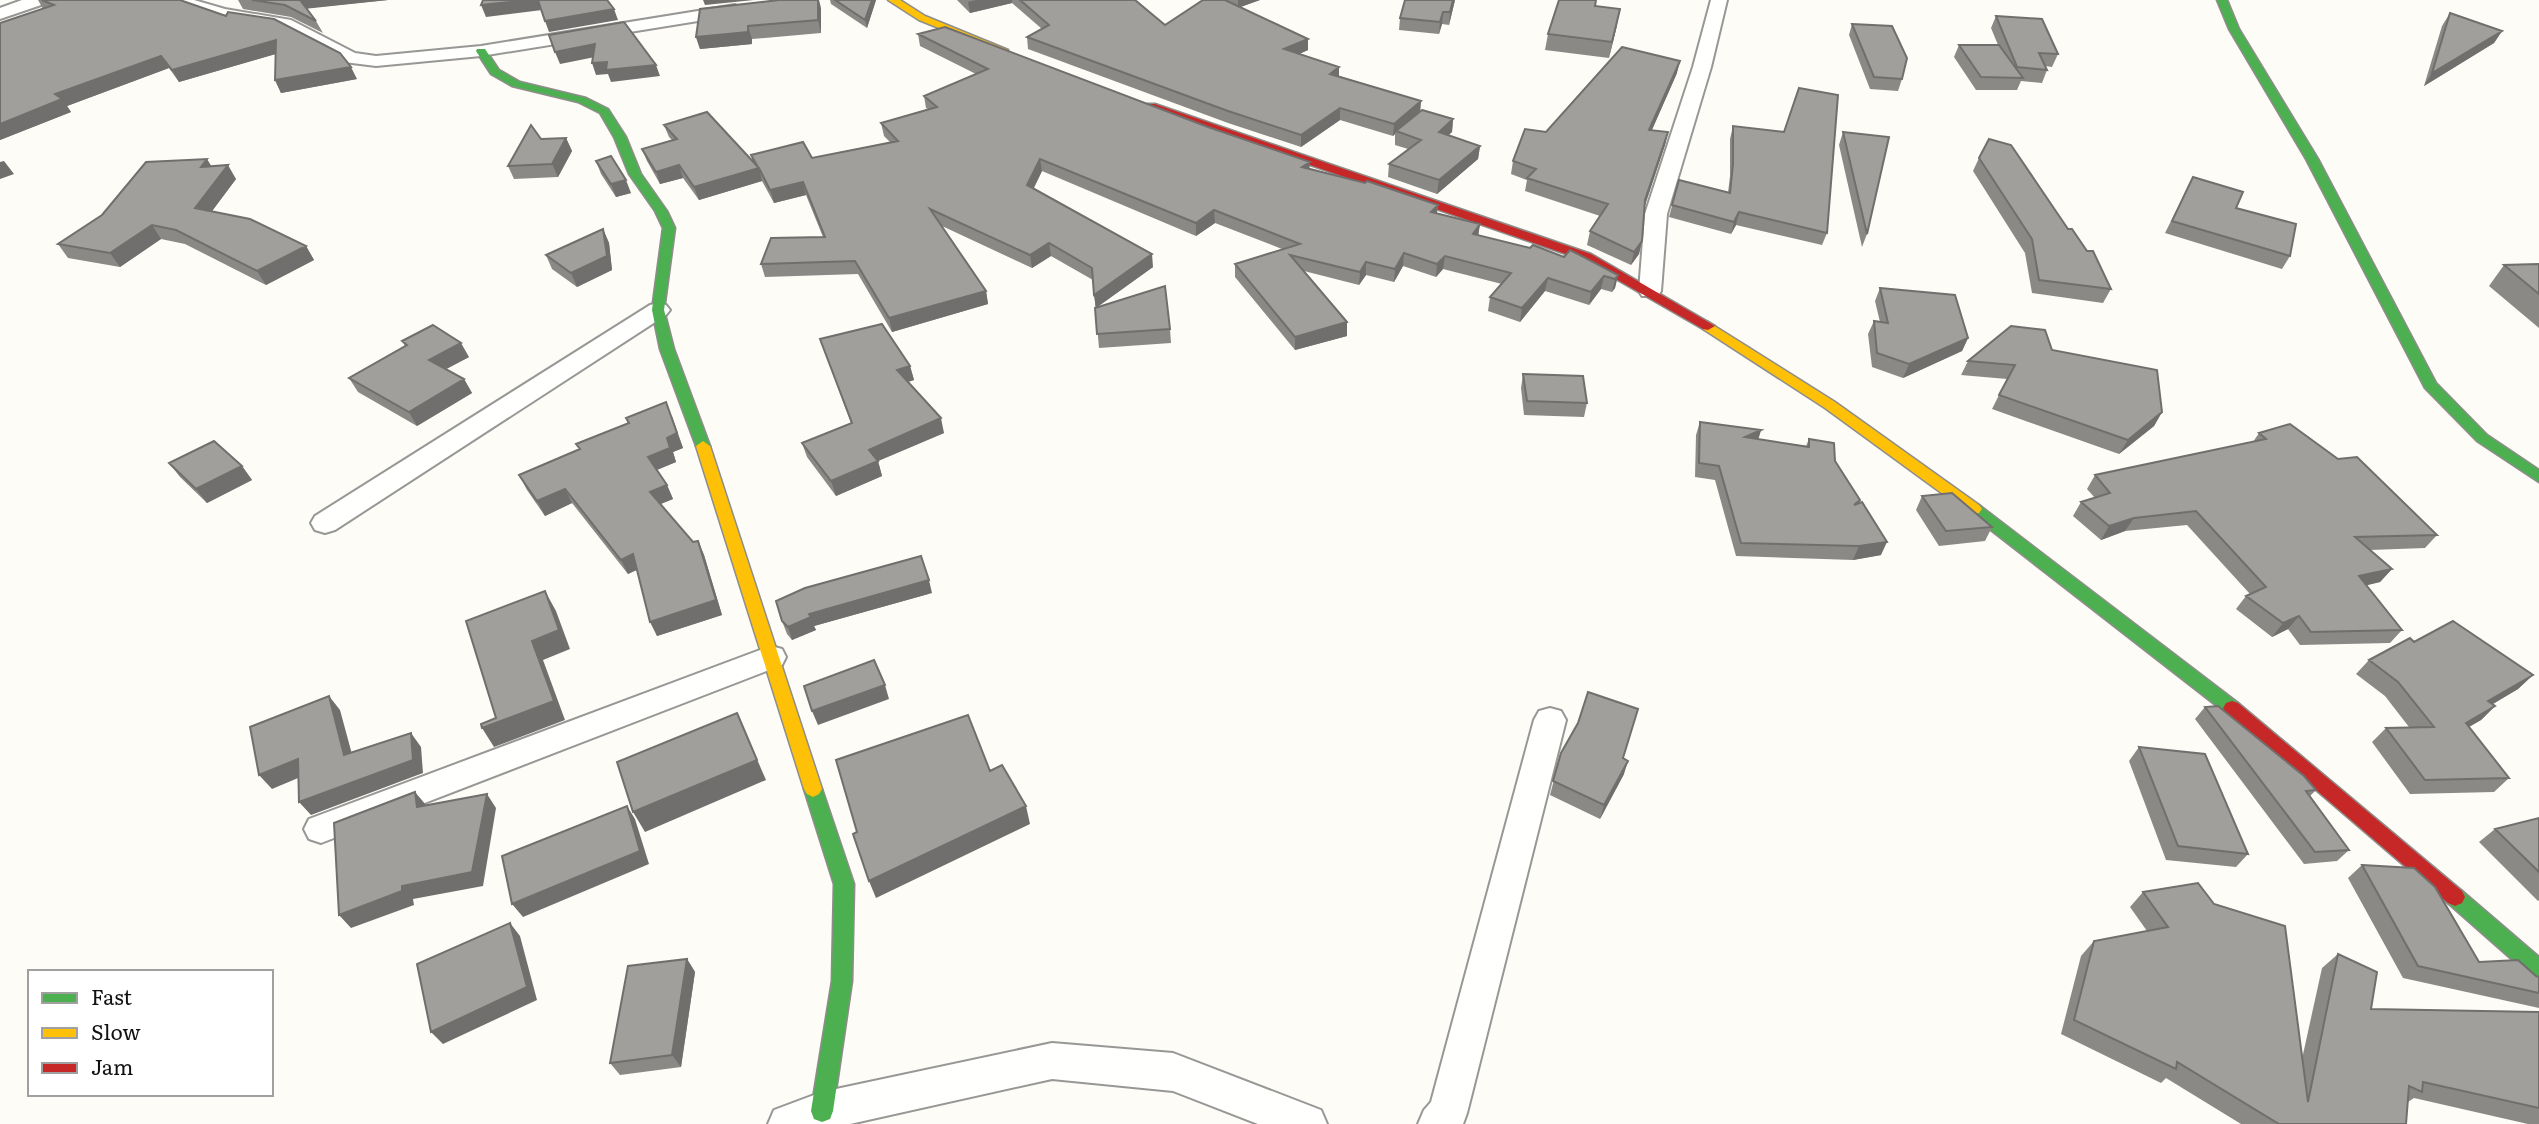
<svg xmlns="http://www.w3.org/2000/svg" width="2539" height="1124" viewBox="0 0 2539 1124" font-family="Literata,serif">
<rect width="100%" height="100%" fill="#fdfcf7"/>
<g fill="none" stroke-linecap="round" stroke-linejoin="round">
<g stroke="#979795" stroke-width="4">
<path id="street" d="M22,0H46L44,4L0,19V8Z
M168,0H194L225,9L291,20L355,53L376,56L481,46L735,5L744,10L735,15L481,56L376,66L344,62L281,29L223,19L170,4Z
M1711,0H1727L1711,67L1667,214L1661,291L1658,296H1642L1639,291L1645,214L1693,67Z
M658,303L666,305L670,310L666,315L335,530L325,533L315,530L311,523L315,516L650,305Z
M771,646L782,649L786,657L782,665L321,843L309,839L304,829L309,819Z
M1550,708L1561,711L1566,720L1467,1113L1463,1124H1418L1424,1110L1431,1102L1534,720L1539,711Z
M1052,1043L1173,1053L1321,1110L1327,1124H1258L1173,1091L1052,1079L850,1124H768L774,1110L822,1092Z"/>
</g>
<g stroke="#8e8d8b" stroke-width="3">
<path id="fast" d="M2217,0H2227L2239,29L2318,159L2436,383L2487,435L2539,470V482L2477,441L2425,388L2306,159L2229,29Z
M477,49H485L499,70L520,82L586,98L608,109L626,137L641,174L667,211L675,228L664,310L674,349L710,446L708,449H698L696,446L660,349L652,310L663,228L655,211L629,174L614,137L600,113L578,102L512,86L491,74L476,51Z
M1974,504L1979,505L2238,703L2241,708L2238,713L2232,715L2226,713L1969,513L1966,509Z
M813,781L819,784L822,789L854,884L852,981L833,1111L830,1119L822,1122L814,1119L811,1111L832,981L834,884L804,789L807,784Z
M2455,888L2462,891L2539,957V979L2532,977L2448,903L2445,897L2448,891Z"/>
</g>
<g stroke="#8e8d8b" stroke-width="3">
<path id="slow" d="M888,0H900L925,16L1008,50L999,52L919,20Z
M1708,322L1835,402L1979,505L1982,509L1979,513H1969L1825,408L1703,329L1701,326Z
M703,441L710,446L822,789L819,794L813,797L807,794L804,789L696,446Z"/>
</g>
<g stroke="#8e8d8b" stroke-width="3">
<path id="jam" d="M1147,104H1155L1591,254L1715,326L1708,330L1703,329L1583,260L1147,108Z
M2232,701L2238,703L2462,891L2465,897L2462,903L2455,906L2448,903L2226,713L2223,708L2226,703Z"/>
</g>
<use href="#street" fill="#fffffe" fill-rule="evenodd"/>
<use href="#fast" fill="#4caf50" fill-rule="evenodd"/>
<use href="#slow" fill="#ffc107" fill-rule="evenodd"/>
<use href="#jam" fill="#c62828" fill-rule="evenodd"/>
</g>
<path fill="#8a8986" d="M38,0H180L357,79L281,93L275,80V54L179,82L169,68L67,106L71,112L0,140L43,9Z
M238,0H388L307,8L316,21L323,33L291,17L243,9Z
M830,0H876L867,28L831,4Z
M957,0H1135L1165,25L1203,0H1260L1240,7L1308,39V50L1299,54L1339,76L1421,101L1420,111L1453,119L1452,132L1448,135L1480,146L1478,159L1437,194L1388,177L1389,164L1408,149L1395,145V134L1393,136L1340,120L1301,147L1228,123L1028,49L1027,37L1042,29L1012,3L970,13Z
M1455,0L1449,25L1442,24L1439,34L1399,30L1400,18Z
M1595,6L1617,25L1609,58L1545,50L1548,34Z
M821,8V33L752,39V44L700,49L696,37Z
M2450,13L2502,31L2494,43L2424,86L2442,26Z
M1996,16L2058,54L2052,67L2045,66L2047,70L2042,83L2021,81L2017,90H1976L1954,57L1959,45H1998L1991,28Z
M1852,24L1902,79L1898,91L1870,89L1849,35Z
M918,34L1309,169L1438,205L1437,213L1480,224L1478,235L1564,257L1618,275L1615,288L1612,292L1601,289L1589,305L1545,291L1520,322L1488,311L1490,297L1502,284L1443,269L1436,277L1403,266L1394,282L1366,275L1359,285L1304,271L1347,336L1295,350L1235,277V264L1282,249L1215,223L1196,236L1042,171L1034,188L1153,267L1097,307L1170,329L1171,343L1099,348L1093,280L1051,256L1032,268L942,226L986,291L988,304L892,332L858,274L765,277L761,264L823,237L806,195L774,203L762,181L699,200L683,178L660,184L647,161L642,149L672,140L669,137L664,125L754,163L751,155L812,158L890,142L884,136L881,123L928,109L926,108L924,96L976,74L920,46Z
M1677,73L1652,130L1668,132L1665,145L1645,206L1642,241L1639,254L1631,265L1587,245L1590,231L1600,216L1525,191L1527,180L1511,174L1513,161L1546,132Z
M1733,126L1827,233L1822,245L1736,225L1731,234L1669,217L1679,180L1728,193L1730,176V139Z
M1843,132L1867,234L1862,247L1839,145Z
M566,138L572,151L558,177L514,179L508,166L541,139Z
M1979,158L2068,229L2111,289L2103,303L2032,293L2025,253L1973,171Z
M596,161L631,193L616,197L601,174Z
M211,166L236,179L211,212L306,246L314,260L266,285L185,244L161,239L120,267L68,258L58,244Z
M2193,177L2236,208L2290,256L2282,269L2165,233Z
M603,229L609,243L612,270L577,287L552,269L546,255Z
M2539,264V328L2489,286L2504,265Z
M1880,288L1968,338L1962,351L1903,378L1872,367L1868,334L1874,321L1880,322L1875,301Z
M820,339L910,366L914,380L908,382L944,433L878,461L882,476L836,496L807,457L802,443L851,423L825,353Z
M402,341L469,357L446,369L464,379L472,393L417,426L358,392L349,378L405,346Z
M2052,350L2162,412L2154,426L2119,454L1992,409L2007,379L1961,375L1968,361Z
M1523,374L1587,403L1584,417L1524,415L1521,388Z
M672,416L683,448L673,452L676,462L657,470L667,485L673,499L660,504L693,542L698,541L704,555L722,615L657,636L637,570L628,574L572,503L545,516L527,490L519,475L579,449L576,444L628,423L626,418Z
M1700,422L1761,430L1758,439L1806,446L1809,439L1835,461L1859,504L1881,555L1853,560L1736,556L1715,480L1695,477L1696,435Z
M2259,433L2437,535L2425,548L2370,550L2392,569L2380,582L2366,585L2402,630L2390,643L2300,645L2288,629L2272,637L2236,609L2246,596L2250,594L2187,525L2125,531L2101,540L2073,516L2081,502L2095,498L2087,489L2095,475L2253,442Z
M169,463L242,466L252,480L207,503L180,477Z
M1922,496L1992,527L1985,541L1939,546L1916,510Z
M932,593L814,626L816,630L792,640L787,634L782,621Z
M2414,642L2533,675L2518,689L2493,704L2495,706L2481,720L2469,727L2509,778L2494,792L2410,794L2372,742L2386,728L2409,727L2385,696L2356,674L2369,660Z
M2205,707L2316,790L2310,796L2349,850L2337,861L2304,864L2195,719Z
M2139,747L2248,854L2236,867L2166,860L2129,761Z
M1561,753L1624,774L1600,819L1550,795Z
M2539,818V900L2538,901L2479,842L2495,829Z
M2362,865L2479,962L2539,977V1008L2403,978L2348,878Z
M2143,892L2302,1059L2322,968L2338,954L2371,1009L2539,1012V1124H2528L2414,1098L2408,1102L2406,1124H2241L2166,1078L2161,1083L2061,1034L2081,956L2094,941L2147,931L2130,907Z
M687,959L695,972L681,1067L620,1075L610,1063Z"/>
<path fill="#716f6d" d="M300,0H388L304,9Z
M529,0H538L542,10L486,17L481,5Z
M703,0H754L705,5Z
M818,0H819L821,8V33L818,20Z
M872,0H876L867,28L865,20Z
M976,0H1012V3L970,13L968,2Z
M1238,0H1260L1238,8Z
M1453,0H1455L1449,25L1450,12Z
M614,9L618,20L549,32L545,21Z
M1620,9L1617,25L1609,58L1612,42Z
M1443,12L1442,24L1439,34L1440,22Z
M748,26L752,39V44L700,49L696,37Z
M2502,31L2494,43L2424,86L2432,73Z
M1308,39V50L1284,61V49Z
M276,40L283,52L179,82L172,70Z
M595,44L600,56L560,64L555,52Z
M161,56L169,68L67,106L71,112L0,140V124L55,94Z
M1680,61L1677,73L1646,143L1649,130Z
M607,62L656,65L660,76L611,82L608,74L596,75L592,63Z
M351,67L357,79L281,93L275,80Z
M1339,67V79L1330,74Z
M1421,101L1420,113L1396,131L1395,134L1393,136L1394,124Z
M1340,108V120L1301,147V135Z
M1453,119L1452,132L1438,145L1439,132Z
M1668,132L1665,145L1642,213L1645,200Z
M566,138L572,151L558,177L552,164Z
M1480,146L1478,159L1437,194L1439,180Z
M207,159L215,172L201,167Z
M1040,159L1042,171L1029,197L1027,185Z
M4,161L14,174L0,179V162Z
M1310,162L1309,174L1302,167Z
M228,165L236,179L204,222L195,208Z
M679,165L683,178L660,184L656,172Z
M759,168L762,181L699,200L694,187Z
M626,180L631,193L616,197L611,184Z
M803,182L806,195L774,203L770,190Z
M1438,205L1436,218L1431,212Z
M1214,210L1215,223L1196,236V223Z
M1739,212L1736,225L1731,234L1734,222Z
M1480,224L1478,237L1473,234Z
M152,225L161,239L120,267L110,253Z
M603,229L609,243L612,270L577,287L571,273Z
M1642,241L1639,254L1631,265L1634,252Z
M1049,243L1051,256L1032,268L1030,255Z
M306,246L314,260L266,285L257,271Z
M1404,253L1403,266L1394,282L1395,269Z
M1152,254L1153,267L1096,308L1094,295Z
M1445,256L1443,269L1436,277L1437,264Z
M1366,262V275L1359,285L1360,272Z
M1618,275L1615,288L1612,292L1615,279Z
M1604,276L1601,289L1589,305L1591,292Z
M1548,278L1545,291L1520,322L1522,308Z
M986,291L988,304L892,332L889,318Z
M1347,322V336L1295,350V337Z
M1968,338L1962,351L1903,378L1909,364Z
M461,343L469,357L437,374L429,360Z
M910,366L914,380L901,384L897,370Z
M464,379L472,393L417,426L409,412Z
M666,402L683,448L673,452L676,462L654,471L648,457Z
M2162,412L2154,426L2119,454L2128,440Z
M941,418L944,433L878,461L882,476L836,496L831,481L869,450Z
M1761,430L1757,444L1745,437Z
M242,466L252,480L207,503L196,489Z
M667,485L673,499L656,506L650,492Z
M565,489L572,503L545,516L537,501Z
M2134,518L2125,531L2101,540L2109,526Z
M698,541L704,555L722,615L657,636L650,622Z
M1887,542L1881,555L1853,560L1859,546Z
M633,554L640,568L628,574L621,560Z
M2392,569L2380,582L2348,590L2359,576Z
M929,580L932,593L814,626L816,630L792,640L788,627L809,614Z
M545,591L556,611L570,649L543,660L565,720L494,747L482,728L554,701L532,641Z
M2299,616L2288,629L2272,637L2283,623Z
M2533,675L2518,689L2474,715L2488,701Z
M885,685L889,699L818,725L812,711Z
M329,696L340,710L356,769L344,755Z
M2495,706L2481,720L2451,737L2466,723Z
M737,713L766,780L645,832L633,812Z
M411,733L421,747L423,773L311,815L299,802Z
M298,759L310,773L272,789L259,775Z
M1628,761L1624,774L1600,819L1604,805Z
M415,792L426,805L417,807Z
M487,794L496,808L483,886L413,899L414,905L351,928L339,915L402,886Z
M627,806L635,819L649,864L523,917L512,904Z
M1026,806L1030,824L876,898L869,881Z
M510,923L520,936L537,1000L443,1044L431,1032Z
M687,959L695,972L681,1067L672,1055Z"/>
<path fill="#a19f9c" stroke="#716f6d" stroke-width="2" d="M42,0H180L226,16L228,12L274,19L340,53L351,67L275,80L276,40L172,70L161,56L55,94L62,99L0,124V23L54,5Z
M252,0H300L316,21L285,5Z
M483,0H529L481,5Z
M538,0H607L614,9L545,21Z
M779,0H818V20L748,26V32L696,37L700,9Z
M835,0H872L865,20Z
M1020,0H1135L1165,25L1203,0H1225L1308,39L1284,49L1339,67L1330,74L1421,101L1394,124L1340,108L1301,135L1228,111L1027,37L1049,25Z
M1405,0H1453L1450,12H1443L1440,22L1400,18Z
M1559,0H1596L1595,6L1620,9L1612,42L1548,34Z
M2450,13L2502,31L2432,73Z
M1996,16L2042,19L2058,54L2039,53L2047,70L2017,67Z
M624,22L656,65L606,70L607,62L592,63L595,44L555,52L549,35Z
M1852,24L1892,26L1907,58L1902,79L1874,77Z
M945,27L1208,127L1310,162L1302,167L1365,183L1367,181L1438,205L1431,212L1480,224L1473,234L1530,248L1533,245L1564,257L1570,250L1618,275L1615,279L1604,276L1591,292L1548,278L1522,308L1490,297L1511,273L1445,256L1437,264L1404,253L1395,269L1366,262L1360,272L1290,255L1347,322L1295,337L1235,264L1300,244L1214,210L1196,223L1040,159L1027,185L1152,254L1094,295L1092,268L1049,243L1030,255L930,209L986,291L889,318L855,261L761,264L771,238L825,237L803,182L770,190L759,168L694,187L679,165L656,172L642,149L677,139L664,125L707,112L758,167L751,155L803,142L812,158L898,141L881,123L937,107L924,96L988,69L918,34Z
M1959,45H1999L2023,78L1981,77Z
M1622,47L1680,61L1649,130L1668,132L1645,200L1642,241L1634,252L1590,231L1608,204L1527,178L1536,169L1513,161L1525,129L1546,132Z
M1799,88L1838,95L1827,233L1739,212L1734,222L1672,205L1679,180L1730,193L1733,164V126L1784,132Z
M1422,110L1453,119L1439,132L1480,146L1439,180L1389,164L1421,140L1396,131Z
M531,125L541,139L566,138L552,164L508,166Z
M1843,132L1889,137L1867,234Z
M1989,139L2011,145L2068,229H2072L2087,251H2093L2111,289L2039,280L2032,239L1979,158Z
M611,156L626,180L611,184L596,161Z
M207,159L201,167L228,165L195,208L250,219L306,246L257,271L176,230L152,225L110,253L58,244L102,215L146,162Z
M2193,177L2243,192L2236,208L2296,224L2290,256L2172,221Z
M603,229L607,256L571,273L546,255Z
M2539,264V294L2504,265Z
M1165,286L1170,329L1097,334L1095,308Z
M1880,288L1955,295L1968,338L1909,364L1877,353L1874,321L1888,323Z
M882,324L910,366L897,370L941,418L869,450L878,461L831,481L802,443L852,423L820,339Z
M433,325L461,343L429,360L464,379L409,412L349,378L407,345L402,341Z
M2011,326L2045,330L2052,350L2157,370L2162,412L2128,440L1999,395L2015,365L1968,361Z
M1523,374L1583,376L1587,403L1527,401Z
M666,402L677,433L667,438L670,448L648,457L667,485L650,492L693,542L698,541L716,600L650,622L633,554L621,560L565,489L537,501L519,475L580,449L576,444L629,423L626,418Z
M1700,422L1761,430L1745,437L1809,447V439L1834,443L1835,461L1860,500L1854,505L1862,502L1887,542L1859,546L1741,543L1719,466L1699,463Z
M2290,424L2338,459L2357,457L2437,535L2355,537L2392,569L2359,576L2402,630L2311,632L2299,616L2283,623L2246,596L2266,587L2196,511L2134,518L2109,526L2081,502L2110,493L2095,475L2266,439L2259,433Z
M214,441L242,466L196,489L169,463Z
M1952,493L1992,527L1946,531L1922,496Z
M921,556L929,580L809,614L811,617L788,627L782,621L776,601L805,588Z
M545,591L559,630L532,641L554,701L482,728L481,724L496,718L466,621Z
M2453,621L2533,675L2488,701L2495,706L2466,723L2509,778L2425,780L2386,728L2434,727L2398,682L2369,660L2410,638L2414,642Z
M874,660L885,685L812,711L804,686Z
M1588,692L1638,709L1623,758L1628,761L1604,805L1553,781L1561,753L1578,723Z
M329,696L344,755L411,733L413,760L299,802L298,759L259,775L250,727Z
M2218,706L2304,776L2316,790L2306,791L2349,850L2315,852L2205,707Z
M737,713L757,760L633,812L617,762Z
M968,715L990,771L1002,765L1026,806L869,881L853,834L857,832L836,760Z
M2139,747L2205,754L2248,854L2178,846Z
M415,792L417,807L487,794L472,872L402,886V891L339,915L334,823Z
M627,806L640,851L512,904L502,856Z
M2539,818V872L2495,829Z
M2362,865L2414,868L2435,887L2479,962L2518,960L2536,976L2539,977V993L2418,966Z
M2198,883L2214,904L2285,926L2308,1102L2338,954L2377,972L2371,1009L2539,1012V1108L2423,1082L2422,1092L2409,1086L2406,1124H2279L2177,1062L2176,1069L2074,1020L2094,941L2168,927L2143,892Z
M510,923L527,987L431,1032L417,964Z
M687,959L672,1055L610,1063L628,966Z"/>
<rect x="28" y="970" width="245" height="126" fill="#ffffff" stroke="#a0a0a0" stroke-width="2"/>
<rect x="42" y="993" width="35" height="10" fill="#4caf50" stroke="#a0a0a0" stroke-width="2"/>
<text x="91" y="1005" font-size="21" fill="#111111">Fast</text>
<rect x="42" y="1028" width="35" height="10" fill="#ffc107" stroke="#a0a0a0" stroke-width="2"/>
<text x="91" y="1040" font-size="21" fill="#111111">Slow</text>
<rect x="42" y="1063" width="35" height="10" fill="#c62828" stroke="#a0a0a0" stroke-width="2"/>
<text x="91" y="1075" font-size="21" fill="#111111">Jam</text>
</svg>
